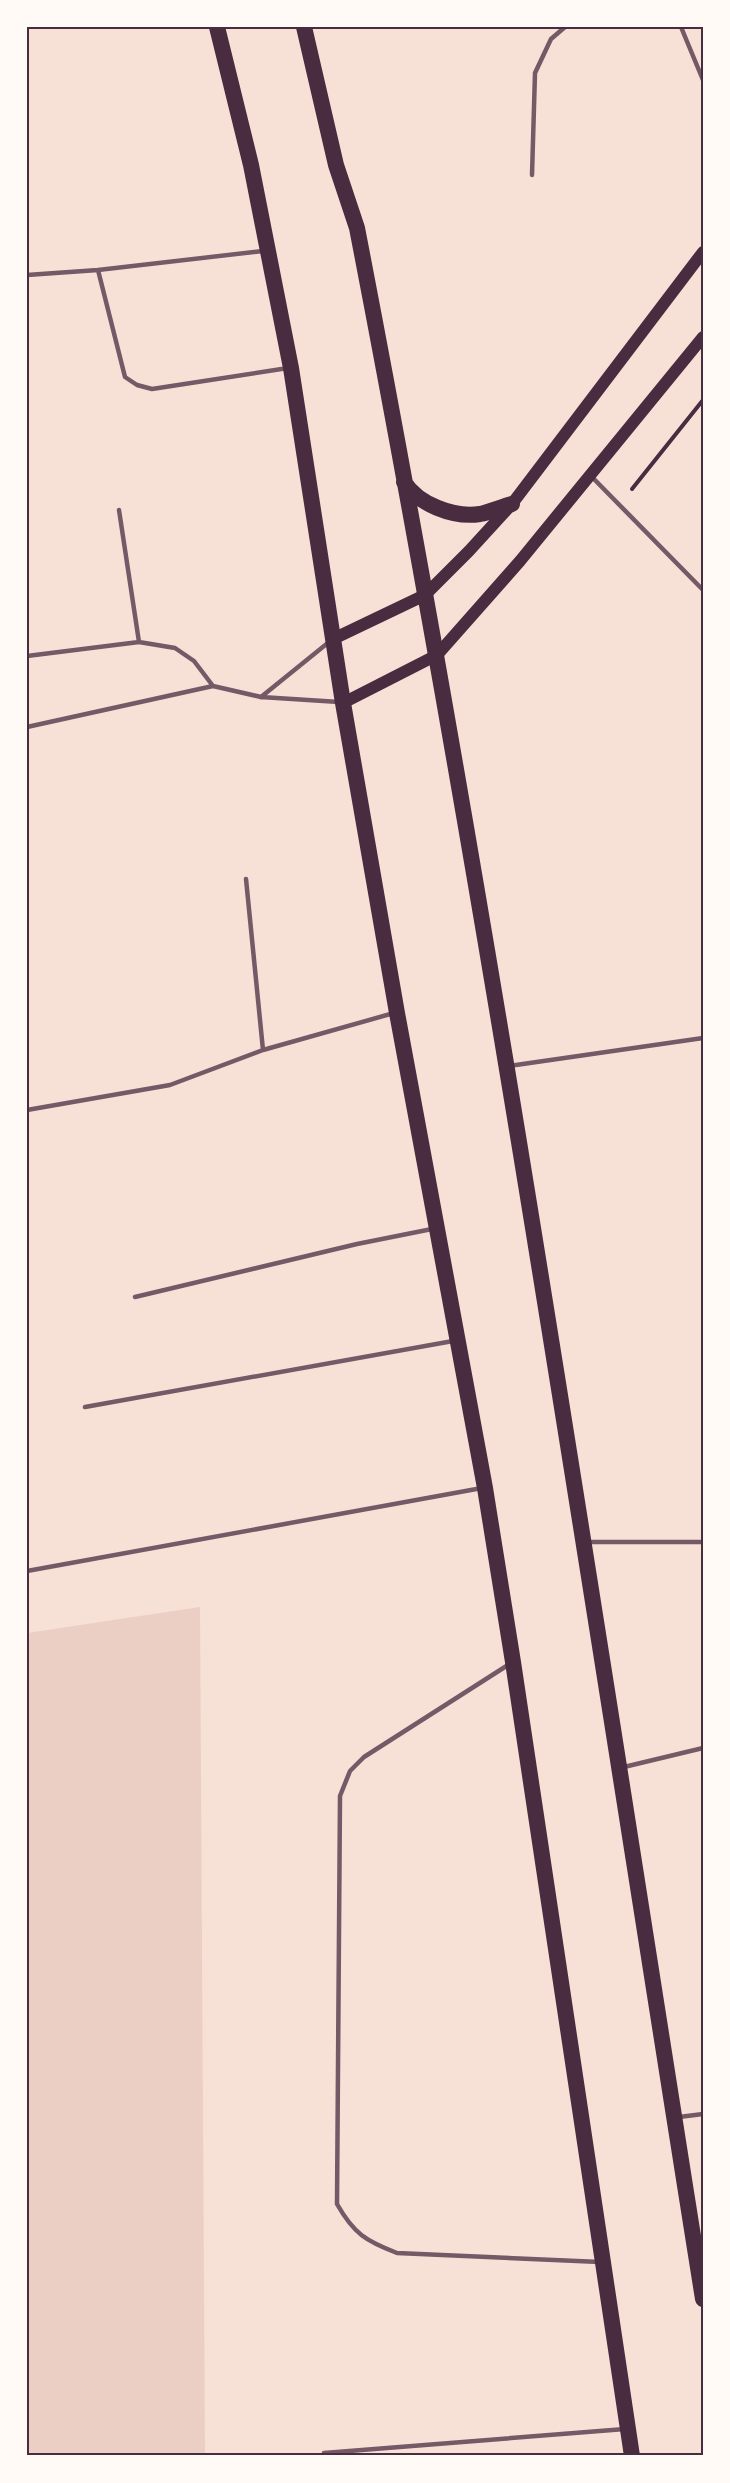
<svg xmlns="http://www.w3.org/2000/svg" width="730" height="2483" viewBox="0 0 730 2483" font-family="'Space Grotesk',sans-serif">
<rect width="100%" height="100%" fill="#f7e1d7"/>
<path fill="#ebcfc5" d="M200,1607L205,2456H27V1633Z"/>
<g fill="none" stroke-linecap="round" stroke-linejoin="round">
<path stroke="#4a2c40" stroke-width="4" d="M632,489L703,400"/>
<path stroke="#755966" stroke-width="4.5" d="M681,27L703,80
M532,175L535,73L551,39L565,27
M98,270L125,377L137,385L152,389L288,368
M27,275L98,270L263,251
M591,476L703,590
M119,510L139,642
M27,656L139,642L175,648L194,661L213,686
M261,697L329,642
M27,727L213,686L261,697L339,702
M246,879L263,1050
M509,1066L703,1038
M27,1110L170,1085L263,1050L394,1013
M135,1297L357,1244L432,1229
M85,1407L453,1341
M588,1542H703
M27,1571L482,1488
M508,1665L364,1757L350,1771L340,1796L337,2204C354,2234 366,2241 397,2253L600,2262
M624,1767L703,1748
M679,2117L703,2114
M324,2453L625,2429"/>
<path stroke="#4a2c40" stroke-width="12" d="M333,639L425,595L469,551L512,504L703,252
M343,703L437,655L520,561L703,337"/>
<path stroke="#4a2c40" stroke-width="16" d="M217,27L251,165L291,368L343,703L397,1013L485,1488L513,1662L632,2456
M304,27L336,165L357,228C490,915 593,1608 703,2299
M404,482C418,504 453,518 480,514C490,512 501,507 512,504"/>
</g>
<rect width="730" height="2483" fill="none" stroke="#fffaf5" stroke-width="57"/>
<rect x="28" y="28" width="674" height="2426" fill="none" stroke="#4a2c40" stroke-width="2"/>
</svg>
